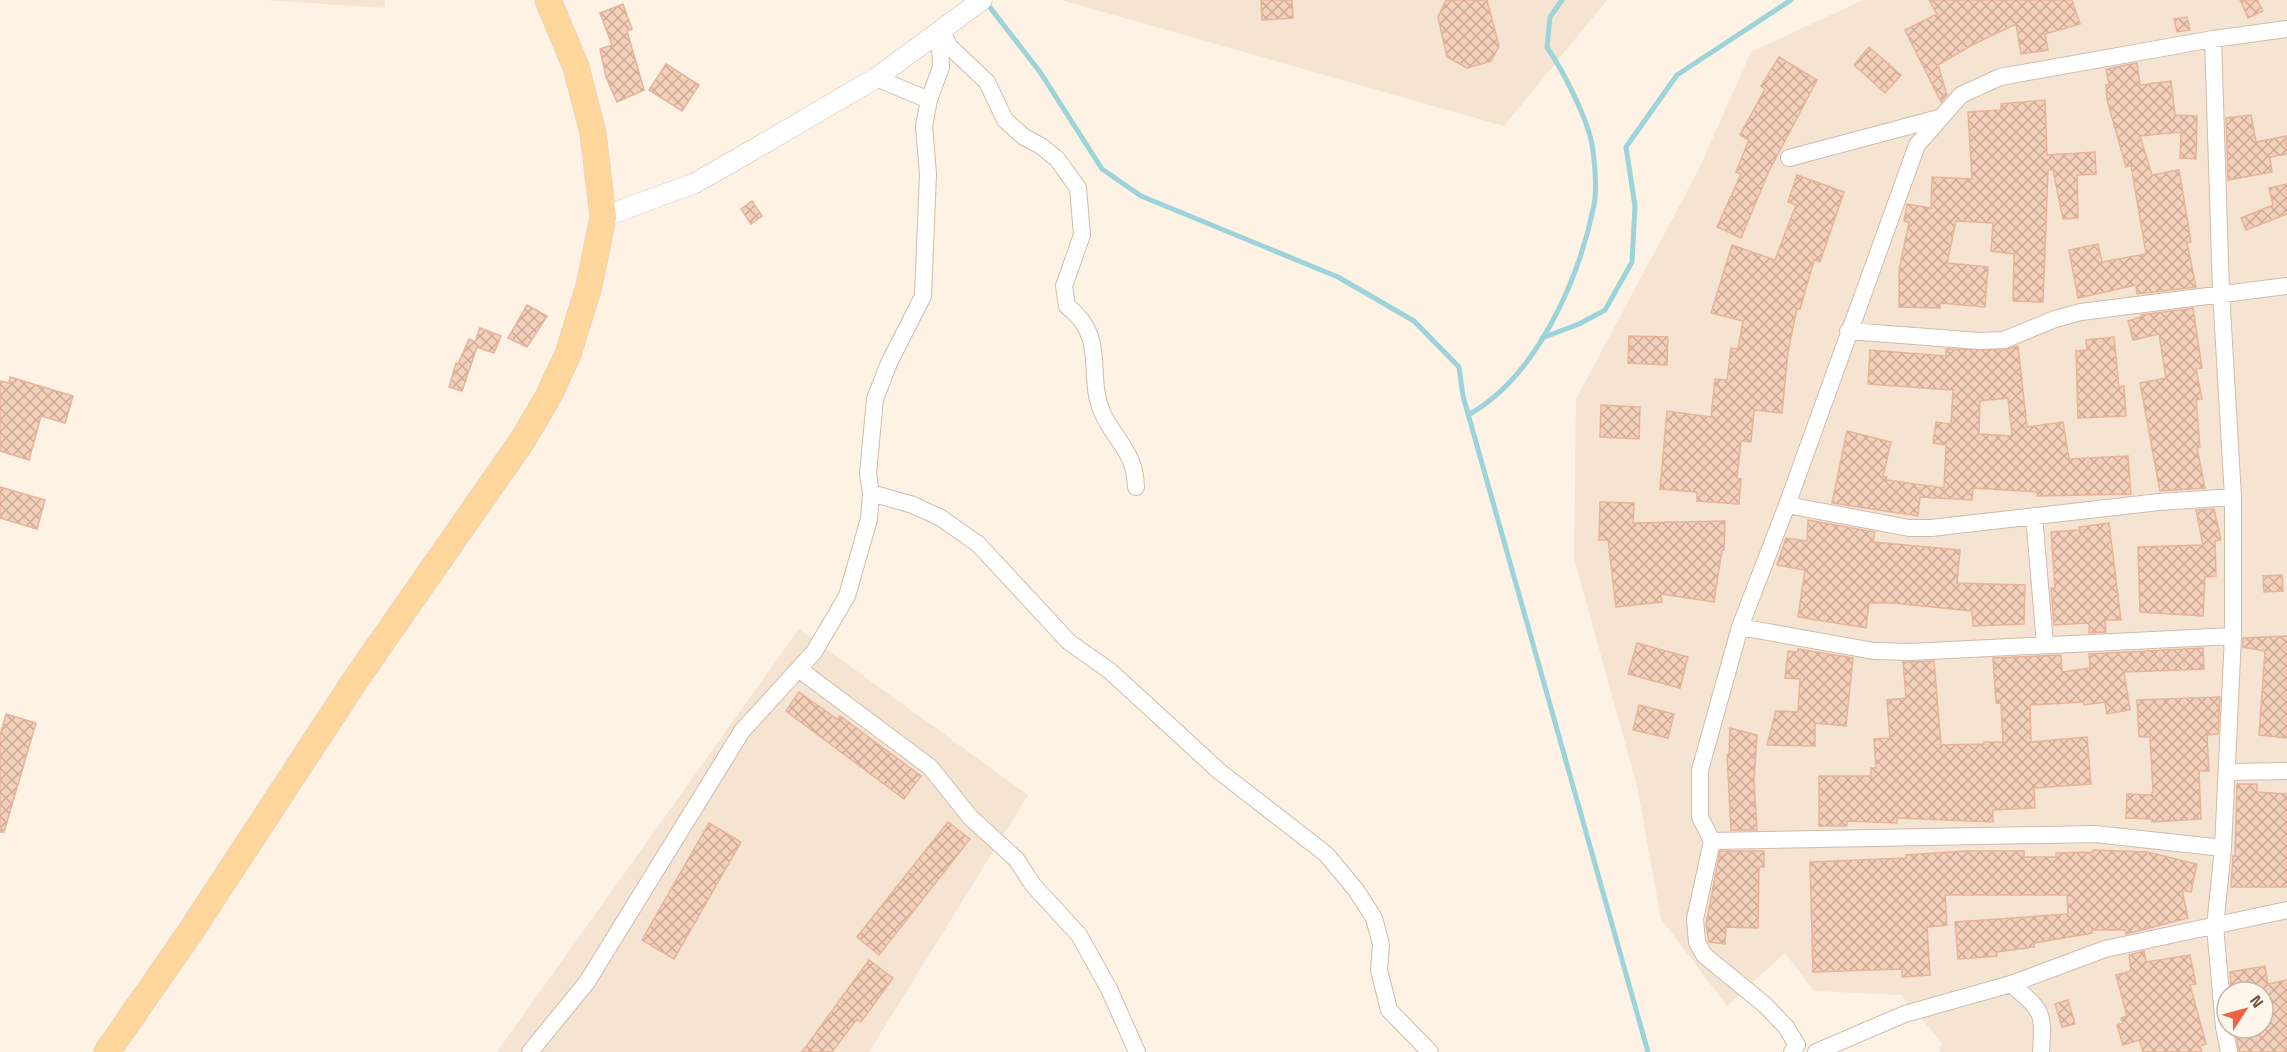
<svg xmlns="http://www.w3.org/2000/svg" width="2287" height="1052" viewBox="0 0 2287 1052" font-family="'Titillium Web',sans-serif">
<defs>
<pattern id="building-cross-hatch" width="8" height="8" patternUnits="userSpaceOnUse" patternTransform="scale(1.5)"><rect width="8" height="8" fill="#f4cfba"/><path d="M0 0l8 8M0 8l8-8" fill="none" stroke="#caab99"/></pattern>
</defs>
<rect width="100%" height="100%" fill="#fdf2e4"/>
<path fill="#f5e4d2" fill-rule="evenodd" d="M264,0H385V8Z
M1061,0H1607L1504,126Z
M1863,0H2287V1052H1939L1942,1043L1901,995L1814,991L1785,953L1727,1006L1661,919L1637,786L1574,558L1576,399L1698,171L1751,52ZM2227,992H2263V1028H2227Z
M799,629L1028,795L869,1052H497Z"/>
<g fill="none" stroke-linecap="round" stroke-linejoin="round">
<path stroke="#9dd3da" stroke-width="5" d="M985,1L1040,72L1102,169L1141,196L1338,277L1414,321L1459,367L1463,396L1648,1052
M1542,338L1579,324L1605,310L1632,262L1635,206L1626,147L1677,75L1791,0
M1468,415C1537,377 1579,279 1594,205C1597,189 1595,167 1593,151C1590,122 1563,71 1547,47L1550,17L1562,0"/>
</g>
<path fill="url(#building-cross-hatch)" stroke="#e7b49a" stroke-width="1.5" fill-rule="evenodd" d="M1261,0H1292L1293,18L1262,20Z
M1446,0H1487L1499,46L1491,61L1467,68L1447,57L1438,17Z
M1929,0H2072L2080,24L2045,34L2048,50L2021,54L2016,24L1972,45L1938,65L1947,95L1941,102L1905,30L1937,14Z
M2240,0H2257L2263,11L2248,18Z
M623,4L632,29L627,31L644,90L617,102L606,77L600,49L612,45L600,13Z
M2187,17L2190,30L2177,32L2174,19Z
M1869,47L1901,75L1885,93L1854,65Z
M1779,57L1817,80L1769,171L1741,238L1717,227L1741,174L1736,172L1749,140L1740,135L1765,89L1761,86Z
M2137,63L2140,85L2171,81L2175,115L2197,116L2196,159L2180,158L2181,132L2140,136L2152,175L2179,170L2191,242L2187,243L2196,287L2137,294L2136,285L2078,298L2069,250L2098,244L2102,262L2146,254L2131,165L2126,167L2107,100L2106,85L2109,84L2106,69Z
M666,64L699,85L682,111L649,90Z
M2045,100L2047,155L2095,152L2096,174L2077,175L2078,218L2063,219L2053,170H2048L2043,302L2013,301L2014,254L1991,251L1993,223L1956,221L1947,263L1988,267L1985,307L1940,303V308L1899,307V270L1909,222L1904,221L1907,204L1931,208L1932,177L1972,179L1968,112L2001,110V104Z
M2251,115L2256,142L2286,136L2287,154L2270,157L2272,172L2228,180L2226,118Z
M1797,175L1844,192L1820,262L1814,260L1800,309L1797,308L1788,352L1782,413L1754,410L1751,442L1741,441L1737,478L1741,479L1739,504L1697,501V492L1660,489L1667,411L1711,417L1715,379L1727,380L1731,348L1738,349L1743,321L1711,313L1732,245L1775,260L1796,205L1788,202Z
M2287,184V214L2246,230L2241,218L2273,205L2269,188Z
M752,201L762,216L751,224L741,209Z
M527,305L547,316L527,347L508,338Z
M2193,308L2202,368L2196,369L2202,399L2196,400L2200,447L2197,448L2205,488L2160,491L2140,383L2166,378L2159,334L2133,340L2128,321L2141,317V315Z
M480,328L501,336L494,353L477,347L462,391L449,387L456,363L458,364L469,339L475,342Z
M1629,336L1668,337L1667,365L1628,363Z
M2114,337L2119,387L2124,386L2126,416L2078,418L2076,351L2087,350L2086,340Z
M2018,346L2027,427L2063,422L2069,459L2128,456L2131,494L2037,496V492L1973,488L1972,500L1920,497L1918,516L1832,503L1847,431L1891,442L1883,476L1887,477L1886,480L1944,488L1946,445L1933,443L1936,422L1951,424L1953,390L1868,384L1870,350L1946,356V349L2004,350ZM2008,398L2012,436L1979,434L1980,401Z
M10,377L73,396L65,423L41,416L29,460L0,451V381L9,383Z
M1601,405L1640,407L1639,439L1600,437Z
M0,487L45,500L37,529L0,518Z
M1600,502L1634,503L1633,523L1725,521L1724,550H1722L1714,602L1661,594L1662,602L1616,607L1608,540H1599Z
M2214,509L2221,540L2215,541L2216,576L2205,577L2203,616L2140,612L2138,547L2203,545L2196,510Z
M1808,520L1875,532L1873,542L1960,550L1957,583L2025,585L2024,624L1973,626L1972,611L1893,603H1869L1866,628L1798,617L1805,570L1777,565L1786,538L1807,541Z
M2109,523L2121,620H2105L2106,632L2089,633V623L2054,625L2051,588H2055L2051,532L2080,530L2079,527Z
M2282,575L2283,591L2264,592L2263,576Z
M2287,636V738L2259,735L2265,651L2243,647V638Z
M1637,643L1688,657L1680,688L1628,674Z
M2203,648L2204,669L2124,672L2130,710L2107,714L2105,702L2084,705L2083,702L2030,705L2031,742L2087,737L2091,784L2034,788L2035,808L1993,810V822L1897,818V823L1847,821V826H1819V776H1871V768H1876L1874,739L1890,738L1887,700L1906,698L1903,662L1934,661L1941,745L1984,744V742H2003L2001,703H1996L1993,658L2061,655L2062,672L2090,668L2089,654Z
M1798,649L1853,658L1846,726L1815,723V746L1767,745L1776,711L1798,712L1800,679L1785,678L1788,651L1798,652Z
M799,692L837,719L840,716L921,776L904,799L786,711Z
M2220,697L2218,734L2207,735L2209,771H2199L2201,819L2152,822V819L2126,818L2127,794L2151,795L2153,792L2150,737H2139L2137,700Z
M1639,705L1674,714L1668,738L1633,730Z
M6,714L36,723L4,832H0V735Z
M1730,728L1757,735L1754,781L1757,830H1731L1727,755L1729,754Z
M2237,784H2257V792L2287,794V887H2231L2233,856H2235Z
M948,822L970,839L879,955L857,937Z
M709,823L741,842L674,959L642,940Z
M2093,850L2147,852L2197,864L2191,892L2182,890L2188,918L2126,934L2125,930H2092V933L2034,943V947L1997,952V956L1958,959L1955,922L2068,914L2067,895H1945L1947,925L1927,927L1930,975L1902,977V969L1813,972L1810,862L1906,858V855L1966,851H2024V857H2056V853L2093,852Z
M1720,851H1764V867H1759L1758,928L1726,927L1725,944L1709,942L1706,924Z
M2144,951L2146,962L2190,955L2196,984L2190,985L2206,1044L2200,1046L2202,1052H2143L2139,1040L2123,1045L2117,1025L2123,1023L2121,1018L2127,1016L2116,975L2131,971L2129,955Z
M869,960L893,978L861,1022L857,1019L832,1052H802Z
M2265,966L2268,984L2287,980V1052H2239L2235,1028H2263V992H2231L2230,972Z
M2068,1000L2075,1024L2062,1027L2055,1004Z"/>
<g fill="none" stroke-linecap="round" stroke-linejoin="round">
<g stroke="#d1bbac" stroke-width="18">
<path id="minor" d="M942,31L949,46L987,82L1005,120L1024,137L1041,146L1057,159L1078,188L1082,235L1064,286L1067,306C1108,337 1086,375 1102,412C1115,441 1135,451 1136,487
M2213,39L2221,292L2233,497V636L2223,848L2215,927L2224,1027L2229,1052
M876,78L929,100
M1789,158L1939,118
M1848,331L1980,341L2004,340L2055,319L2081,312L2287,286
M871,493L913,505L941,518L978,544L1069,642L1110,671L1219,771L1326,854L1356,890L1374,918L1381,944L1379,970L1389,1010L1430,1052
M1787,505L1909,528H1931L2159,502L2233,497
M2034,516L2045,644
M1740,627L1874,651L1910,652L2233,636
M800,670L930,767L970,817L1016,859L1033,885L1079,935L1109,989L1137,1052
M2227,772L2287,771
M1712,841L2095,834L2223,848
M2011,984C2042,1011 2044,1010 2041,1052
M530,1052L587,982L742,731L814,652L847,596L869,519L871,493L868,474L875,399L889,363L923,296L928,174L924,126L929,100L941,67L940,46L930,40
M1792,1052L1797,1045L1786,1027L1765,1005L1704,955L1697,942L1695,919L1712,841L1700,817V770L1740,627L1787,505L1917,145L1961,95L2000,77L2213,39L2287,29
M1816,1052L1905,1014L2011,984L2105,949L2287,910"/>
</g>
<g stroke="#d1bbac" stroke-width="21">
<path id="tertiary" d="M603,217L695,183L739,158L876,78L982,0"/>
</g>
<g stroke="#d9d0cc" stroke-width="27">
<path id="primary" d="M107,1052L189,934L356,679L522,441L548,397L568,354L589,286L603,217L593,133L576,67L548,0"/>
</g>
<use href="#minor" stroke="#fff" stroke-width="16"/>
<use href="#tertiary" stroke="#fff" stroke-width="20"/>
<use href="#primary" stroke="#fed59a" stroke-width="26"/>
</g>
<g transform="translate(2245 1010) rotate(54)"><circle r="28" fill="#fff6eb" stroke="#c9b6aa" stroke-width="1.5"/>
<path d="M0-4.5L10 22L0 15L-10 22Z" fill="#ec6344"/>
<text y="-9" font-size="16" font-weight="bold" text-anchor="middle" fill="#775748">N</text>
</g>
</svg>
